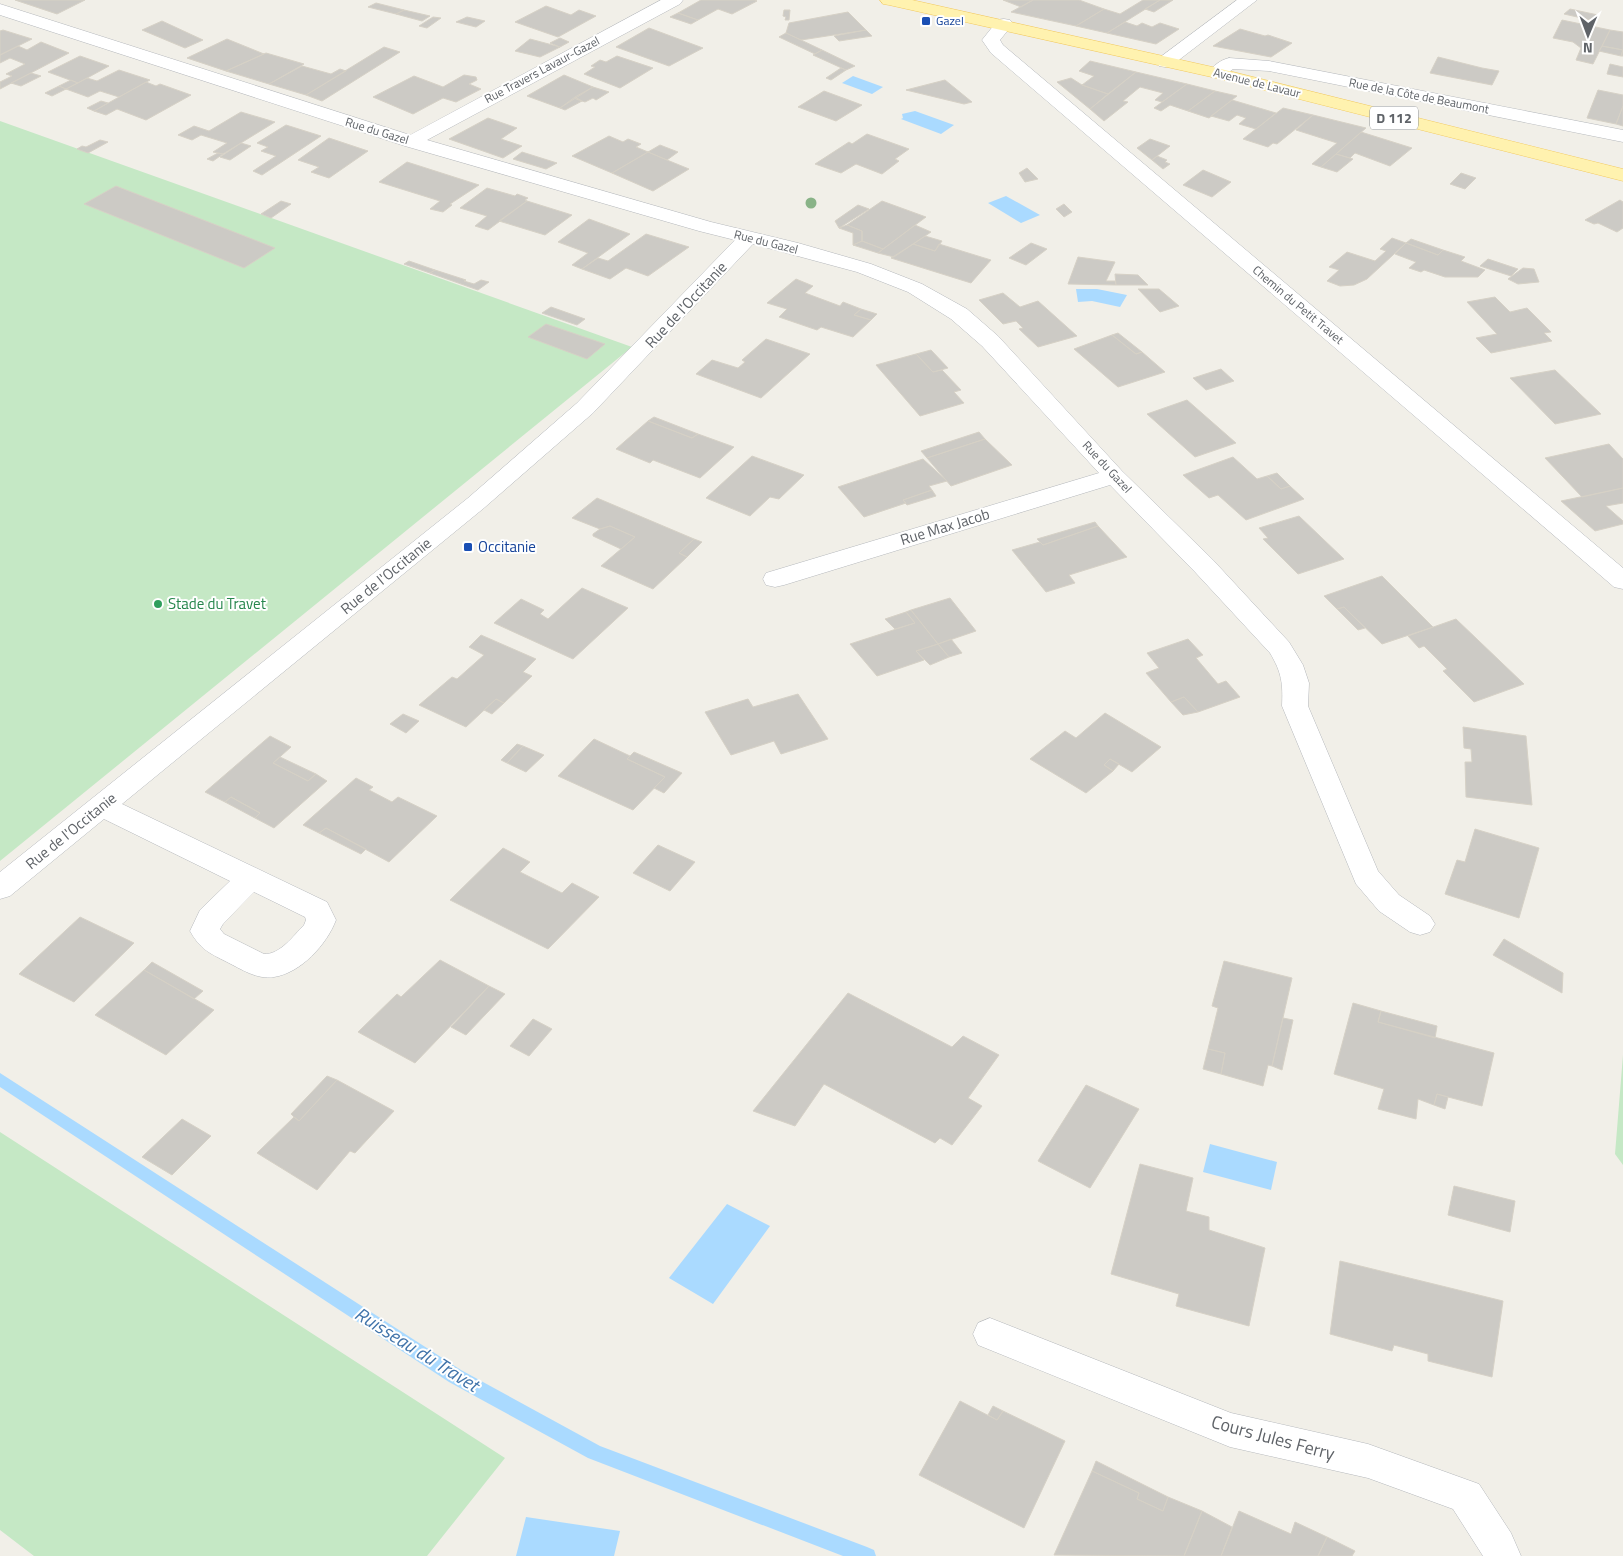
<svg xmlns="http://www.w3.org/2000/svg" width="1623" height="1556" viewBox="0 0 1623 1556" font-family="'Titillium Web',sans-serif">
<rect width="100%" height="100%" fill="#f1efe8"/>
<path fill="#c5e8c5" d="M0,121L632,347L0,861Z
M1623,1055V1165L1615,1154Z
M0,1132L505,1458L427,1556H34L0,1530Z"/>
<path fill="#aadaff" d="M853,76L883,87L872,94L842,83Z
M915,111L954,125L941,134L901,119L903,118L902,114Z
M1006,196L1040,215L1021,223L988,203Z
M1076,289H1097L1127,295L1120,307L1092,301L1078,302Z
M1210,1144L1277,1162L1271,1190L1203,1172Z
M727,1204L770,1226L713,1304L669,1278Z
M526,1517L620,1531L614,1556H516Z"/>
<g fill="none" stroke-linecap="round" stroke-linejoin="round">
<path fill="#aadaff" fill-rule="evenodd" d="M0,1073L461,1370L600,1446L867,1547L874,1550L876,1556H843L588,1458L449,1382L0,1087Z"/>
</g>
<path fill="#cccac5" stroke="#d6d1c6" d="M15,0H85L57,14Z
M701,0H755L757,1L732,14L718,9L698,20L678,13Z
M1003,0H1033L1021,7Z
M1033,0H1079L1104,9L1076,26L1011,12Z
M1143,0H1160L1107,33L1076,26L1104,9L1120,14Z
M1160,0H1173L1154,12L1145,9Z
M376,3L404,10L396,14L368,7Z
M546,6L571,15L579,10L596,16L558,37L515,22Z
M1570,9L1598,15L1595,21L1564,14Z
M404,10L430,16L422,21L396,14Z
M784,10H790L789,20H785L786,17L783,16Z
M848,12L866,30L801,40L786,33L789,23Z
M678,13L698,20L691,24L670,17Z
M433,17L441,18L427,28L419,26Z
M467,17L485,21L476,27L456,22Z
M1562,20L1610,30L1593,64L1576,60L1581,48L1573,42L1553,38Z
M162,21L203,40L185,48L142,30Z
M1125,22L1137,26L1142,23L1152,27L1160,23L1179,29L1156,44L1107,33Z
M649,28L703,48L669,66L616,47Z
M1240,29L1265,36L1268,35L1292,43L1271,57L1213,46Z
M3,30L32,39L0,55V31Z
M866,30L872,36L839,41L834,36Z
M1610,30L1623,32V56H1621L1623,50L1602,46Z
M786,33L801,40L822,50L815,54L779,37Z
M560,38L569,42L560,47L550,43Z
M227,39L264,54L226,71L187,58Z
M530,39L560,47L540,57L515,51Z
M41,42L69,53L0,89V82L12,76L6,74L25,64L10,58L0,63V55L18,46L27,50Z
M1602,46L1623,50L1621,56L1599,51Z
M384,47L400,52L322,101L306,95Z
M822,50L855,66L846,70L813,55Z
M266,53L304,64L269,84L226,71Z
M80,56L109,66L78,83L48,72Z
M617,56L653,68L620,88L584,74L595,67L591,66L600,60L606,62Z
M1438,57L1482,68L1499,71L1492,85L1430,73Z
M1090,61L1136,72L1108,94L1082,85L1094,76L1079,71Z
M1610,64L1623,67V77L1607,74Z
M302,66L331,74L340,69L346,71L306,95L269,84Z
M841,68L846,70L831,80L826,78Z
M119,70L150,80L119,97L100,91L88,97L66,89L87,78L97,81Z
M1136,72L1187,84L1162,102L1155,100L1163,93L1140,87L1123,101L1128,102L1104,121L1090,109Z
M31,73L41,76L21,86L11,83Z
M464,75L476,77L477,80L469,84L481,89L456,102L443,98L413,114L373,97L414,76L443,87Z
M564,75L593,87L560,108L527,96Z
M1071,78L1082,85L1108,94L1090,109L1057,82Z
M71,80L78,83L66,89L59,86Z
M945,80L972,102L964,104L906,90Z
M146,82L156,86L160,84L191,95L146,120L117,109L106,115L94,111Z
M1187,84L1215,91L1188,111L1170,105L1161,111L1154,108Z
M59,86L66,89L52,96L45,93Z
M593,87L609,92L596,100L593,98L585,102L576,99L575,97Z
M1598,90L1623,95V106L1616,124L1587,118Z
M824,91L862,105L836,121L798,107Z
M1215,91L1237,96L1209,118L1188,111Z
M575,97L582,101L565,110L560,108Z
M1232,100L1276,113L1256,129L1239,124L1246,118L1237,115L1229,121L1211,116Z
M101,101L108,103L94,111L87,108Z
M1623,106V126L1616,124Z
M1283,108L1313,115L1277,144L1273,143L1268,147L1243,139Z
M241,112L275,122L223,154L213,152L227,143L201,135L192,140L178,135L194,126L209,131Z
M1313,115L1366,128L1321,167L1312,164L1337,143L1296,130Z
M488,118L517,128L501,139L522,146L503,158L449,139Z
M286,125L321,136L262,175L253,171L276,156L261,151L268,147L257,143Z
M1361,132L1412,148L1390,166L1355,153L1350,158L1336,154Z
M867,134L909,149L895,159L899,161L882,174L856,164L841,173L815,164L849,142L852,144Z
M609,136L623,142L628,139L641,144L636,147L648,152L612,173L572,156Z
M329,138L368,151L329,178L311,172L319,167L298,160Z
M1150,139L1170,146L1152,160L1137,148Z
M100,140L108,142L88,153L77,149L82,146L86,147Z
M241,143L251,146L230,160L220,157Z
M660,145L678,152L667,160L648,152Z
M522,152L557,163L546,169L513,159Z
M648,152L667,160L689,169L653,191L612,173Z
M218,153L223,154L213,161L207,159Z
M1336,154L1353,159L1337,172L1321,167Z
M1157,156L1167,160L1165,162L1170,164L1163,169L1152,160Z
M407,162L479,185L450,204L452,205L443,212L430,209L440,201L379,182Z
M1027,168L1038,179L1025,182L1019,173Z
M1203,170L1231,182L1212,197L1183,185Z
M1461,173L1476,178L1465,189L1450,184Z
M116,186L275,248L244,268L84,204Z
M487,188L515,196L517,194L528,198L525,200L527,201L488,230L475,226L487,216L460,208Z
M1620,200L1623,202V228L1617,232L1598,223L1594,224L1585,220Z
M281,201L291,204L271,218L261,214Z
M527,201L572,215L545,235L499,221Z
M882,201L926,217L883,249L862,241V231L847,225Z
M1064,204L1072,212L1064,217L1056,209Z
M858,205L869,209L839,228L835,221Z
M589,219L630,234L582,269L572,265L588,253L558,242Z
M847,225L862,231V241L853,245V233L839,228Z
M915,225L931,232L894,257L878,253Z
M646,234L689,247L648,276L626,268L610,279L582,269L598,258L608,261Z
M925,236L942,241L935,251L913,244Z
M1392,238L1406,243L1367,279L1354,285L1340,286L1327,281L1339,270L1329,267L1347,252L1375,261L1386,251L1380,249Z
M1411,239L1443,250L1438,255L1406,243Z
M862,241L883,249L878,253L853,245Z
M1031,243L1047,249L1026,265L1009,258Z
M1406,243L1438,255L1443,250L1465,257L1461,261L1485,270L1478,277H1445L1424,270L1421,272L1409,268L1416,262L1395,254Z
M913,244L935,251L939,244L991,260L971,283L891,258Z
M1078,257L1115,262L1106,281H1115L1116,285L1068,284Z
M1488,259L1518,269L1511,276L1480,266Z
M409,261L435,270L430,273L404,264Z
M1523,268L1534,269L1539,282L1518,284L1508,279Z
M435,270L466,280L464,281L474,284L481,280L489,282L478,290L430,273Z
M1115,274L1138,275L1148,285H1116Z
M796,279L813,286L805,293L840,306L843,302L861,309L854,315L871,320L853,337L821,327L817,330L779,317L787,309L767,303Z
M1138,289H1159L1179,306L1160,312Z
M1003,293L1020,307L1038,301L1077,336L1038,347L1019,329L1023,328L1016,321L1003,324L979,300Z
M1495,297L1510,312L1527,308L1551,332L1544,333L1552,341L1491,353L1476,338L1497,334L1467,302Z
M551,307L585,319L577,325L542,313Z
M861,309L877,314L871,320L854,315Z
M546,324L605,344L587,359L528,337Z
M1118,333L1142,352L1136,354L1112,335Z
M1112,335L1136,354L1142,352L1165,372L1118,387L1074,349Z
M766,339L810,354L761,398L696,374L712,360L738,368L745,362L742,360Z
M931,350L948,368L933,372L916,354Z
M916,354L933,372L942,370L961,390L954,392L964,403L920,416L876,365Z
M1221,369L1234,381L1206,390L1193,378Z
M1555,370L1601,414L1555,424L1510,378Z
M1187,400L1236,443L1195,457L1147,414Z
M654,417L698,434L692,438L648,421Z
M648,421L692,438L698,434L734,447L700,478L653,460L650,463L616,449Z
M979,432L985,439L927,458L921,451Z
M985,439L1012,465L951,486L927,458Z
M1609,444L1623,459V488L1582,497L1545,458Z
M752,456L804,475L779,499L770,497L750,516L706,498Z
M1233,457L1257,479L1267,476L1281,489L1290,486L1304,499L1246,520L1218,495L1209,498L1183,475Z
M923,459L947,481L929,486L932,490L903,500L906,503L864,517L838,487Z
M1277,473L1290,486L1281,489L1267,476Z
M1623,488V503L1606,506L1623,521V524L1595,531L1561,501Z
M932,490L936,496L907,505L903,500Z
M597,498L694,539L679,553L687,557L653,589L601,566L635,537L610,526L600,529L572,518Z
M1299,516L1344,559L1298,574L1263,539L1268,538L1259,528Z
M1095,522L1098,526L1043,545L1037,539Z
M610,526L635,537L621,549L593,536V534L600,529Z
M1098,526L1127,557L1069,575L1075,583L1046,592L1012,550L1040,542L1043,545Z
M694,539L702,542L687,557L679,553Z
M1382,576L1433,627L1382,644L1344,607L1337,609L1324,596Z
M582,588L628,608L573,659L494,623L521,599L544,610L540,614L548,619Z
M950,598L976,631L938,644L911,610Z
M1344,607L1365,628L1358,630L1337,609Z
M911,610L938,644L916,651L924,660L877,676L850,644L915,623L906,612Z
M906,612L915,623L895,629L885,619Z
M1456,619L1524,684L1474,702L1443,671L1447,669L1424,646L1419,648L1408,636Z
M481,635L536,659L523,672L532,676L504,703L496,699L466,727L419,705L452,677L457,679L484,655L469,647Z
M951,639L962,653L949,657L938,644Z
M1188,639L1203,655L1196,658L1218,684L1226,681L1240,697L1198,712L1184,697L1171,702L1146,673L1159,668L1147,653Z
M938,644L949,657L930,665L916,651Z
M798,694L828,739L781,754L774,741L731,755L705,712L748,699L753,707Z
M1184,697L1198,712L1183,715L1171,702Z
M496,699L504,703L492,714L484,710Z
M1105,713L1161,747L1132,772L1110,759L1104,765L1113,771L1086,793L1030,759L1065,731L1076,738Z
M403,714L419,721L406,733L390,724Z
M1463,727L1526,736L1532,805L1466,797L1465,762H1472L1471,749L1464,748Z
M270,736L291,747L273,763L308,781L316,774L327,781L274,828L255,818L260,813L231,797L225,802L205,792Z
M594,739L630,756L627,759L665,777L633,810L558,776Z
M517,744L523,746L507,763L501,760Z
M523,746L544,755L526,772L507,763Z
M634,752L682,773L664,793L654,788L665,777L627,759Z
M280,757L316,774L308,781L273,763Z
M1110,759L1119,764L1113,771L1104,765Z
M356,778L373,787L369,790L392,802L398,797L437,816L389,862L326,828L319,833L303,825Z
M231,797L260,813L255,818L225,802Z
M326,828L366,849L361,854L319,833Z
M1475,829L1539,848L1519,918L1445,894L1457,860L1465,862Z
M658,845L695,862L670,891L633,873Z
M503,848L530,862L520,872L562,893L572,883L599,897L548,949L450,900Z
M80,917L134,943L74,1002L19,974Z
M1504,939L1563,973L1562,993L1493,955Z
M440,960L489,986L415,1063L358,1032L397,994L401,997Z
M1224,961L1292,978L1272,1066L1268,1065L1263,1086L1221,1074L1225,1053L1208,1049L1218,1008L1212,1006Z
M152,962L203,991L194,999L144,970Z
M144,970L214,1010L166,1055L95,1015Z
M489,986L505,994L466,1035L451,1027Z
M848,993L952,1047L963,1036L999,1055L968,1098L982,1106L952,1145L940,1138L935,1143L824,1084L795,1126L753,1111Z
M1353,1003L1381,1011L1378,1022L1494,1053L1482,1106L1437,1094L1434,1105L1418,1099L1416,1119L1378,1109L1384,1089L1334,1074Z
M1381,1011L1437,1026L1435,1038L1378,1022Z
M1283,1018L1293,1020L1282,1070L1272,1066Z
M533,1019L552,1029L529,1056L510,1046Z
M1208,1049L1225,1053L1221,1074L1203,1069Z
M327,1076L337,1080L299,1121L294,1117L291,1114Z
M337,1080L394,1111L355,1153L350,1151L317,1190L257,1153L294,1117L299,1121Z
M1086,1085L1139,1109L1090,1188L1038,1161Z
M1437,1094L1448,1097L1445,1109L1434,1105Z
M182,1119L211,1136L172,1175L142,1157Z
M1140,1164L1193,1178L1186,1211L1209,1217V1230L1265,1248L1249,1326L1176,1306L1179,1294L1111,1274Z
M1454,1186L1515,1201L1510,1232L1448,1215Z
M1340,1261L1503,1301L1492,1377L1428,1361V1354L1394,1345L1392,1351L1330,1334Z
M960,1401L997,1420L1003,1411L1065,1441L1024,1528L919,1475Z
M993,1406L1003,1411L997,1420L988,1415Z
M1096,1461L1168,1497L1163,1511L1137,1499L1139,1493L1092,1471Z
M1092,1471L1139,1493L1137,1499L1163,1511L1168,1497L1202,1511L1184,1556L1054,1555Z
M1202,1511L1232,1527L1221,1556H1184Z
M1239,1511L1291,1534L1295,1522L1327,1537L1318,1556H1221Z
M1327,1537L1355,1551L1352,1556H1318Z"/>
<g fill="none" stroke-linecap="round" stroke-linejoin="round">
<g stroke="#b5b8bc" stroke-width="1">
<path id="street" d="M661,0H683L680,4L427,140L711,222L798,243L871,264L922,284L967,309L998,336L1122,471L1213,560L1289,642L1303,665L1309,683L1308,706L1378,871L1399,895L1430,916L1435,924L1430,932L1420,935L1410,932L1379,911L1356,884L1282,706C1283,684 1282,673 1270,653L1195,572L1110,485L784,585L775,587L766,585L763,579L766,573L1099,473L982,346L951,319L908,292L857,272L753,244L593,413L484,508L122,804L327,902L336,920C327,944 301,973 274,977C257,980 241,969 227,962C209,953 200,949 190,931L200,910L230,881L104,819L10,896L0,899V872L468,498L577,403L735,240L699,231L405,146L0,15V4L410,135ZM254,892L305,917L306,920L304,925C294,935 280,955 264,954L224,934L220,929L223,924Z
M1237,0H1257L1171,66L1165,67L1159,66L1156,62L1159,58Z
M1004,19L1010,20L1013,24L1000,40L1003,45L1623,568V589L1614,587L991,53L982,40L998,20Z
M1229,58L1269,61L1623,130V142L1269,71L1233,69C1225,75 1221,79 1211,77L1208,73C1213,66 1220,60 1229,58Z
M990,1318L1231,1413L1368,1444L1479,1484L1511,1533L1521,1556H1483L1453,1509L1368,1478L1230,1447L978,1345L973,1334L978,1323Z"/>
</g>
<g stroke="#f2c960" stroke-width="1">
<path id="primary" d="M880,0H912L1217,68L1623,169V181L1216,78L889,5L883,4Z"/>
</g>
<use href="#street" fill="#fff" fill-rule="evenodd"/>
<use href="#primary" fill="#fff2af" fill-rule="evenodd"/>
</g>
<circle fill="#89b387" cx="811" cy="203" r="5.5"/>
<g fill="#1a4fb4" stroke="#fff" stroke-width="2">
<rect x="921" y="16" width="10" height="10" rx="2.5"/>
<rect x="463" y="542" width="10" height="10" rx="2.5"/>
</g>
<circle fill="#2e9e5b" stroke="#fff" stroke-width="2" cx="158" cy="604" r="5"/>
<g text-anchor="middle" stroke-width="4" stroke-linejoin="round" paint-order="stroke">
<g font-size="12" fill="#164399" stroke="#fff" text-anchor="start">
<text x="936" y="25">Gazel</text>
</g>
<g font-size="12" fill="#5f6368" stroke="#fff">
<text transform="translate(542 70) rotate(-28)" y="4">Rue Travers Lavaur-Gazel</text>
<text transform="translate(1257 83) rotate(14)" y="4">Avenue de Lavaur</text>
<text transform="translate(1419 96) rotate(11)" y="4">Rue de la Côte de Beaumont</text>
<text transform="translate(377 131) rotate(17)" y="4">Rue du Gazel</text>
<text transform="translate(766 242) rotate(14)" y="4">Rue du Gazel</text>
<text transform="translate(1298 305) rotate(40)" y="4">Chemin du Petit Travet</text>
<text transform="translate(1107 467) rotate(47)" y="4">Rue du Gazel</text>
</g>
<rect fill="#fff" stroke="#8f9295" stroke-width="1" x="1370" y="106.5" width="48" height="23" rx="4"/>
<g font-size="14" font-weight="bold" fill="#5f6368">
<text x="1394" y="123">D 112</text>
</g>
<g font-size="15" fill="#5f6368" stroke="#fff">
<text transform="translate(686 305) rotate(-47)" y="5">Rue de l'Occitanie</text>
<text transform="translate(945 527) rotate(-17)" y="5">Rue Max Jacob</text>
<text transform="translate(386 576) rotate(-39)" y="5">Rue de l'Occitanie</text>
<text transform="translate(71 831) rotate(-39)" y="5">Rue de l'Occitanie</text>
</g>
<g font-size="15" fill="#164399" stroke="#fff" text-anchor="start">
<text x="478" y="552">Occitanie</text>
</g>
<g font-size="15" fill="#27864d" stroke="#fff" text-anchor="start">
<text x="168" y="609">Stade du Travet</text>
</g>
<g font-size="18" fill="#5f6368" stroke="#fff">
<text transform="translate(1273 1438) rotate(15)" y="6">Cours Jules Ferry</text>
</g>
<g font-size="19" font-style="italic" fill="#4174aa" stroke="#fff">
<text transform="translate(417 1349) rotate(32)" y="7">Ruisseau du Travet</text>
</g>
</g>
<g transform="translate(1588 35) rotate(181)" stroke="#ffffff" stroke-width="4" paint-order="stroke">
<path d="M0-4L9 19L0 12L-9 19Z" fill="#5f6368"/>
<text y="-8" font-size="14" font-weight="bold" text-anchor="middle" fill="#5f6368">N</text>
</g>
</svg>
